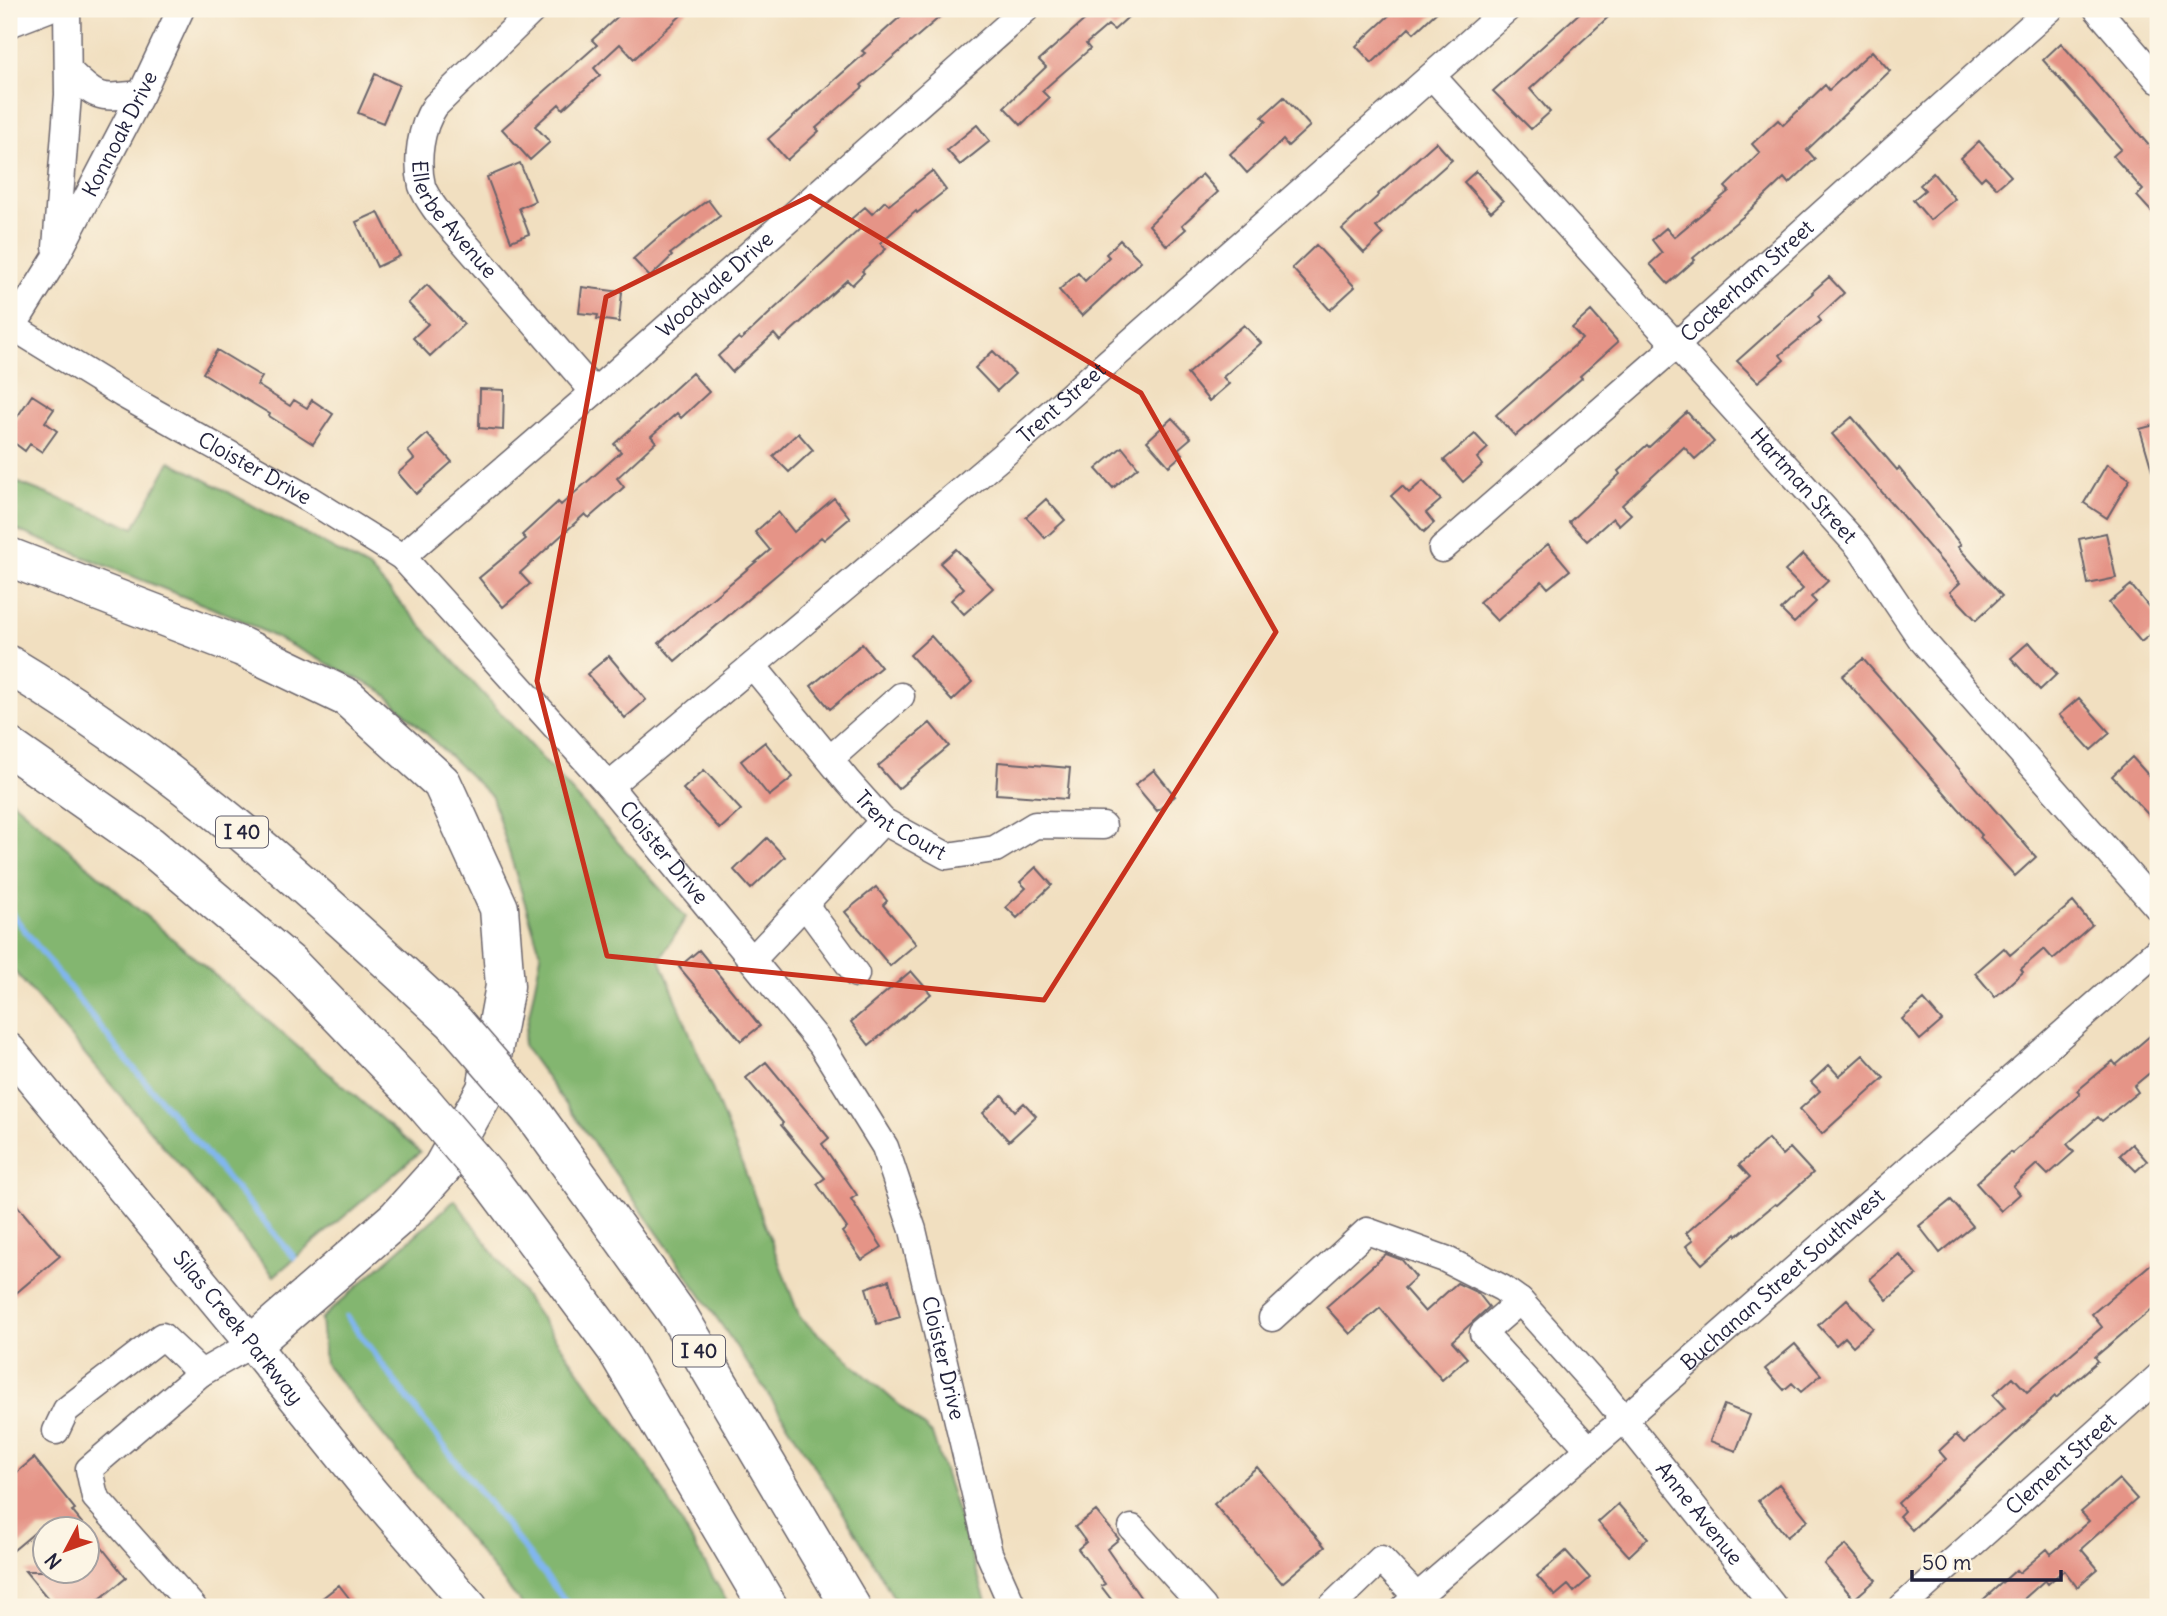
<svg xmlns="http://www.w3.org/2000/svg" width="2167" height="1616" viewBox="0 0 2167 1616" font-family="Delius,sans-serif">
<rect width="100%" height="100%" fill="#fcf5e5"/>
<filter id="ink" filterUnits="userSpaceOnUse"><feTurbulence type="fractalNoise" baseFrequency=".0143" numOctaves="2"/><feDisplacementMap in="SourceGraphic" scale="14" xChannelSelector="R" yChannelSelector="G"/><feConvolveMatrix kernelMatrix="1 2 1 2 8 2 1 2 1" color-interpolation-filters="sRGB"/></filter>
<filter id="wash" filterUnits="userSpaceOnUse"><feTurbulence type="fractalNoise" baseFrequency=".00686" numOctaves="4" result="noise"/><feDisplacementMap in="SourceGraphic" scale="28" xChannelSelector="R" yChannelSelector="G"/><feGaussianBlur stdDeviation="1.57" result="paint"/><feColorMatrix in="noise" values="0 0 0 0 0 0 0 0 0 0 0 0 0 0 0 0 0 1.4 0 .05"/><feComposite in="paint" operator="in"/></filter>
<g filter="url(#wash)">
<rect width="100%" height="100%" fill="#f1dfc0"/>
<path fill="#83b670" stroke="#526c56" stroke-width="2" d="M170,461L369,568L686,917L660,959L743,1166L800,1318L932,1434L988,1607H899C788,1411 655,1228 523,1045L541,955L492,797L382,691L237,618L9,527V479L134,528Z
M9,798L420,1152L274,1276L9,965Z
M455,1200L653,1473L730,1607H524L325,1364L321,1319Z"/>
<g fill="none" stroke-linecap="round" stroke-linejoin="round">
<path stroke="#81b6ef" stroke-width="6" d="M9,910L119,1051L294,1257
M347,1317L425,1422L570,1607"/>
</g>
<g id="blocks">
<path fill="#e59487" d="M626,9H688L634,59L620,44L594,68L600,75L563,109L559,104L535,126L550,142L530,160L502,129L597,45L592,40Z
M909,9H949L861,85L863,87L816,128L819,131L787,160L768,139L865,53L862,51Z
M1093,9H1137L1114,30L1108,25L1086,44L1090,49L1042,91L1049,98L1021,125L1004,107L1046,67L1039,60L1088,17L1095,11Z
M1396,9H1440L1414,33L1409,28L1372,63L1356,46Z
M1584,9H1617L1530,89L1550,112L1531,129L1493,91Z
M2061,43L2158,156V219L2137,196L2143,190L2113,156L2121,149L2043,60Z
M1872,51L1890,71L1807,150L1815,159L1789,184L1784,178L1745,215L1693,258L1695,260L1668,284L1650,264L1662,253L1652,240L1666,228L1674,237L1729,191L1725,187L1760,153L1752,144L1778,120L1783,125L1825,85L1829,90Z
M375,74L399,85L383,123L358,113Z
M1284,97L1310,126L1288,146L1283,140L1247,173L1230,154L1266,121L1262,117Z
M977,125L990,141L960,165L947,150Z
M1979,141L2011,176L1997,188L1985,176L1981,180L1961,158Z
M1436,142L1452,160L1376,227L1383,235L1364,253L1342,229L1379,195L1378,194Z
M520,163L535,201L519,208L529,234L511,241L487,177Z
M932,171L946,190L917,213L916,211L880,243L886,249L862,271L864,273L852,285L847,280L780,341L774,334L732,372L718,356L738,338L741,340L860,229L851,219L865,207L872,214L885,201L889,205Z
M1476,171L1503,201L1491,212L1464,182Z
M1933,173L1955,199L1930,220L1913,200L1925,190L1920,185Z
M1202,174L1218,192L1182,225L1186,229L1167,246L1149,225Z
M708,200L720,216L670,254L672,256L650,277L633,259L657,238Z
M378,212L400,256L377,267L356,222Z
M1120,240L1141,261L1082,316L1059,290L1078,273L1085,281L1109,257L1106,254Z
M1316,245L1355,287L1330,310L1292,268Z
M1829,277L1844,293L1818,317L1821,321L1780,355L1784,360L1758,382L1737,361L1813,293L1812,292Z
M427,285L464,324L430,356L413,338L428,324L408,303Z
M582,287L622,292L619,322L597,319L598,315L579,313Z
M1591,311L1618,342L1580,376L1582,378L1515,436L1496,415L1582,339L1572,328Z
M1244,325L1261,343L1223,377L1229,384L1209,401L1187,374Z
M217,350L262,377L257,385L290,406L294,400L307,408L312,400L333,414L313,444L269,416L270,414L203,373Z
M993,351L1015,374L997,391L975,368Z
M692,373L709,392L681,418L677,413L651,436L656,442L617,478L624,487L589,518L585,514L520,573L530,584L503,607L479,578L526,539L522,535L558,502L561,505L621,452L614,444Z
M480,389L504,390L503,430L479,428Z
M32,395L54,409L45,422L57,431L42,452L30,444L25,451L9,439V429Z
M1687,412L1714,442L1695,459L1684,447L1622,505L1631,514L1619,525L1613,518L1587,541L1569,522L1620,474L1618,471L1647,445L1649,447Z
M1852,417L1897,470L1899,468L1961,545L1958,547L2002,596L1976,620L1950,592L1960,583L1832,434Z
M1172,418L1191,438L1178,449L1183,454L1169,466L1147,441Z
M2158,424V477H2154L2140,429Z
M798,433L813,450L789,472L773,456Z
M427,434L452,462L416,494L398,473L414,459L408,451Z
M1475,434L1488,448L1477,458L1482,465L1463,482L1444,460Z
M1122,447L1138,467L1113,488L1096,469Z
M2107,464L2130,479L2107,518L2084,503Z
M1423,481L1441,500L1426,513L1434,523L1424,532L1391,496L1402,486L1409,493Z
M834,498L850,518L824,540L821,537L675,661L659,643L770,550L755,532L778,512L794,532Z
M1046,499L1065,520L1045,538L1026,517Z
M2106,533L2116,578L2088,584L2079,539Z
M1548,544L1570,570L1548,588L1542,581L1497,621L1479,602Z
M956,549L993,588L964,614L951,600L964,588L940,563Z
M1803,554L1828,581L1811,597L1816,602L1794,623L1781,610L1803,589L1785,571Z
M2131,585L2158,618V628L2141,642L2109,603Z
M931,636L972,682L952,701L910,655Z
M2029,642L2057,674L2040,690L2011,658Z
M862,644L881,667L830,709L811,686Z
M609,656L646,700L625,718L587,674Z
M1863,659L2036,857L2015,876L1980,837L1982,835L1842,676Z
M2079,698L2110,733L2091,750L2059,715Z
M930,723L949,746L898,789L878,766Z
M765,742L793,777L769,796L741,761Z
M2132,757L2158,786V825L2112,776Z
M998,762L1070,768L1067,799L996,794Z
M704,770L741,810L720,829L683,789Z
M1154,770L1175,796L1157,811L1135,785Z
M767,838L785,857L751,889L734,870Z
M1036,867L1052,885L1017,918L1006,907L1026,888L1020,882Z
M876,887L887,901L883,905L916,944L890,966L845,912Z
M2073,902L2092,925L2053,959L2044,949L2021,969L2023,972L1995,997L1975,973L2004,948L2010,955Z
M699,950L760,1026L741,1041L679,967Z
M911,971L931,994L869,1045L851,1022Z
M1924,1000L1942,1021L1920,1040L1902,1019Z
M2158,1029V1066L2134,1086L2138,1092L2102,1121L2098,1117L2067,1144L2074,1152L2048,1175L2037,1164L2013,1186L2020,1194L2001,1211L1976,1183L2010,1152L2012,1154L2080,1094L2077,1091L2113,1061L2116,1065Z
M1863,1055L1884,1078L1822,1134L1800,1109L1820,1091L1811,1082L1829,1065L1839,1076Z
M766,1062L829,1138L822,1144L857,1195L851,1199L882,1247L862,1260L842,1232L847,1228L817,1184L825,1178L781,1125L783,1123L746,1078Z
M1002,1095L1015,1111L1024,1103L1036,1116L1009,1141L983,1113Z
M1768,1139L1782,1155L1790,1148L1813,1173L1777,1205L1775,1204L1737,1236L1736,1234L1702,1264L1686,1246L1693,1240L1686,1233L1750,1177L1739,1165Z
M2132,1144L2147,1161L2136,1171L2120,1155Z
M9,1196L60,1256L9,1299Z
M1951,1200L1973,1226L1940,1253L1919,1226Z
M1386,1254L1402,1260L1416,1277L1404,1288L1425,1312L1457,1283L1478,1293L1489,1307L1452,1341L1467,1358L1442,1380L1380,1308L1350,1334L1326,1307Z
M1899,1254L1917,1275L1887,1300L1870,1279Z
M2158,1258V1304L2095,1357L2098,1361L2056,1398L2055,1396L1912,1530L1899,1516L1904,1511L1898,1503L1946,1459L1939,1451L1956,1435L1964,1443L2005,1408L1993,1395L2013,1377L2027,1392L2102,1327L2092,1314Z
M889,1280L900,1317L877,1324L866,1288Z
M1847,1299L1873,1328L1853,1346L1845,1337L1836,1345L1818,1325Z
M1795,1344L1821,1375L1801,1392L1792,1383L1784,1390L1765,1369Z
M1724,1405L1750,1415L1736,1451L1710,1441Z
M34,1458L75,1509L72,1511L86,1528L39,1529L9,1554V1479Z
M1257,1467L1325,1547L1282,1583L1214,1504Z
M2119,1479L2137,1499L2081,1549L2098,1569L2077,1587L2064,1570L2048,1584L2045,1580L2015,1607H1975L2016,1570L2019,1573L2047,1549L2051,1554L2089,1521L2081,1512Z
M1779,1484L1808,1520L1787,1537L1758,1501Z
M1618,1504L1648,1538L1629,1556L1598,1522Z
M1096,1511L1119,1539L1107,1549L1147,1607H1117L1101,1586L1105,1584L1078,1549L1086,1542L1075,1527Z
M88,1530L126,1578L90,1607H55L25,1571H88Z
M1846,1545L1876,1580L1854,1599L1824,1564Z
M1566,1551L1590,1578L1574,1592L1568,1585L1555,1596L1537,1576Z
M339,1585L356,1607H311Z"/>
</g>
</g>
<g filter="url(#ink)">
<use href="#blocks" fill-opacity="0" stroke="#6a646a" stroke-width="2"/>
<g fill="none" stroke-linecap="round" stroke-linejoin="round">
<g stroke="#6a646a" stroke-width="29">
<g id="minor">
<path id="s1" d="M534,9L435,106C420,128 416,160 422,186C425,195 431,203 436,210L594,392"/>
<path d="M2097,9L2158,80"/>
<path d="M9,24L48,9"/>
<path d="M68,70C99,101 99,98 141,94"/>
<path id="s2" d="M1432,76L1859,547L1921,639L2158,908"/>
<path d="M56,247L68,95L67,9"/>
<path id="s3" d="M13,327L122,394L309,499L402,557L609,786L821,1044L885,1147L913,1230L989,1553L1013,1607"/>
<path id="s4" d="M9,333L55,259L141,94L181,9"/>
<path id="s5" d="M1442,549L1675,346L2050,9"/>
<path id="s6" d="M402,557L594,392L1026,9"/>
<path id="s7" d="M753,666L848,782L883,821L947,856L995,849L1035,825L1103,826"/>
<path d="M830,759L901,696"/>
<path id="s8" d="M609,786L1003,455L1507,9"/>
<path d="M805,905L856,974"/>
<path d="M753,959L883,821"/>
<path d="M1520,1301L1483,1333L1589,1449"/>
<path id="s9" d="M1272,1318L1367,1231L1445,1259L1502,1288L1520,1301L1606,1397L1774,1607"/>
<path d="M56,1431L66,1410L162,1336L201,1373"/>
<path d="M1132,1528L1203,1607"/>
<path d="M193,1607L95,1497L89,1469L201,1373L252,1344"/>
<path d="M1331,1607L1381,1559L1417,1597"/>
<path id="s10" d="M1405,1607L1623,1420L2158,950"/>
<path id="s11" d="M1902,1607L2158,1377"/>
</g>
</g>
<g stroke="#6a646a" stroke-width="36">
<g id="major">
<path id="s12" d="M9,1050L252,1344L372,1493L471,1607"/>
</g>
</g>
<g stroke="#6a646a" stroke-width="41">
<path id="highway" d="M9,557L242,647L348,698L442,783L499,908L505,986L486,1089L442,1168L397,1218L252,1344
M9,665C175,764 314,891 455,1023
M9,747L149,845L290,964L423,1102
M529,1108L677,1313L851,1607
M490,1180L616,1349L768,1607"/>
</g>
<use href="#minor" stroke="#fff" stroke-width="26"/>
<use href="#major" stroke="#fff" stroke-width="33"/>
<use href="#highway" stroke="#fff" stroke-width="38"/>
<g stroke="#6a646a" stroke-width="41" stroke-linecap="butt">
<path id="highway-bridge" d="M455,1023L529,1108
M423,1102L490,1180"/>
</g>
<use href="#highway-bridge" stroke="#fff" stroke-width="38"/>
</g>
</g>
<path fill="none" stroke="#c8321e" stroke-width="5" stroke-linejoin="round" d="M810,196L1141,393L1276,632L1044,1000L607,956L537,681L606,297Z"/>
<g text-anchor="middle" stroke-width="6" stroke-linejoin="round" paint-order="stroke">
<g fill="#fcf5e5" stroke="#63616e" stroke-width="2">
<rect x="216" y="816.5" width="52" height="31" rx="5"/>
<rect x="673" y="1335.5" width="52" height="31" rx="5"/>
</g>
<g font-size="19" font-weight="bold" fill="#22223b">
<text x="242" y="839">I 40</text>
<text x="699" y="1358">I 40</text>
</g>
<g font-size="21" fill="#22223b" stroke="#fcf5e5">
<text dy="7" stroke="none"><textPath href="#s4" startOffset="228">Konnoak Drive</textPath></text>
<text dy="7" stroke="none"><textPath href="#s1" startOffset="266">Ellerbe Avenue</textPath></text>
<text dy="7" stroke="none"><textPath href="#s5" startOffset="406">Cockerham Street</textPath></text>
<text dy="7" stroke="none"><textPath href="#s6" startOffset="415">Woodvale Drive</textPath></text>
<text dy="7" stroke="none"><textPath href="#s8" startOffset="593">Trent Street</textPath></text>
<text dy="7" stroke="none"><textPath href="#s3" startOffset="280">Cloister Drive</textPath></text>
<text dy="7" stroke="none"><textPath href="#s2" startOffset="553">Hartman Street</textPath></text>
<text dy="7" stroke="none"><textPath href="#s7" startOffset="219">Trent Court</textPath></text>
<text dy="7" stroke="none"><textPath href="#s3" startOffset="847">Cloister Drive</textPath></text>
<text dy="7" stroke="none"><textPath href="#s10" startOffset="500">Buchanan Street Southwest</textPath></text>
<text dy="7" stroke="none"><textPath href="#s12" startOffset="360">Silas Creek Parkway</textPath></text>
<text dy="7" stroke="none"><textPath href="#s3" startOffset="1435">Cloister Drive</textPath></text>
<text dy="7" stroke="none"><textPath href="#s11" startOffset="214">Clement Street</textPath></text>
<text dy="7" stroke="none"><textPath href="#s9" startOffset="576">Anne Avenue</textPath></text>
</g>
</g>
<rect width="2167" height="1616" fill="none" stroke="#fcf5e5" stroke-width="35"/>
<g transform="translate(66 1550) rotate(229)"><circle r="33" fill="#fcf5e5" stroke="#a5a1a1" stroke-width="2"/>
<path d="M0-5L12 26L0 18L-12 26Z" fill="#c8321e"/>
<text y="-10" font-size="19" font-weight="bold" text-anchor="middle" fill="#22223b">N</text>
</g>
<path d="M1912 1570v10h149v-10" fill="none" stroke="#22223b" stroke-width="3.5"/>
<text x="1922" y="1570" font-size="21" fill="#22223b" stroke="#fcf5e5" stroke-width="5" paint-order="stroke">50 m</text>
</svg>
